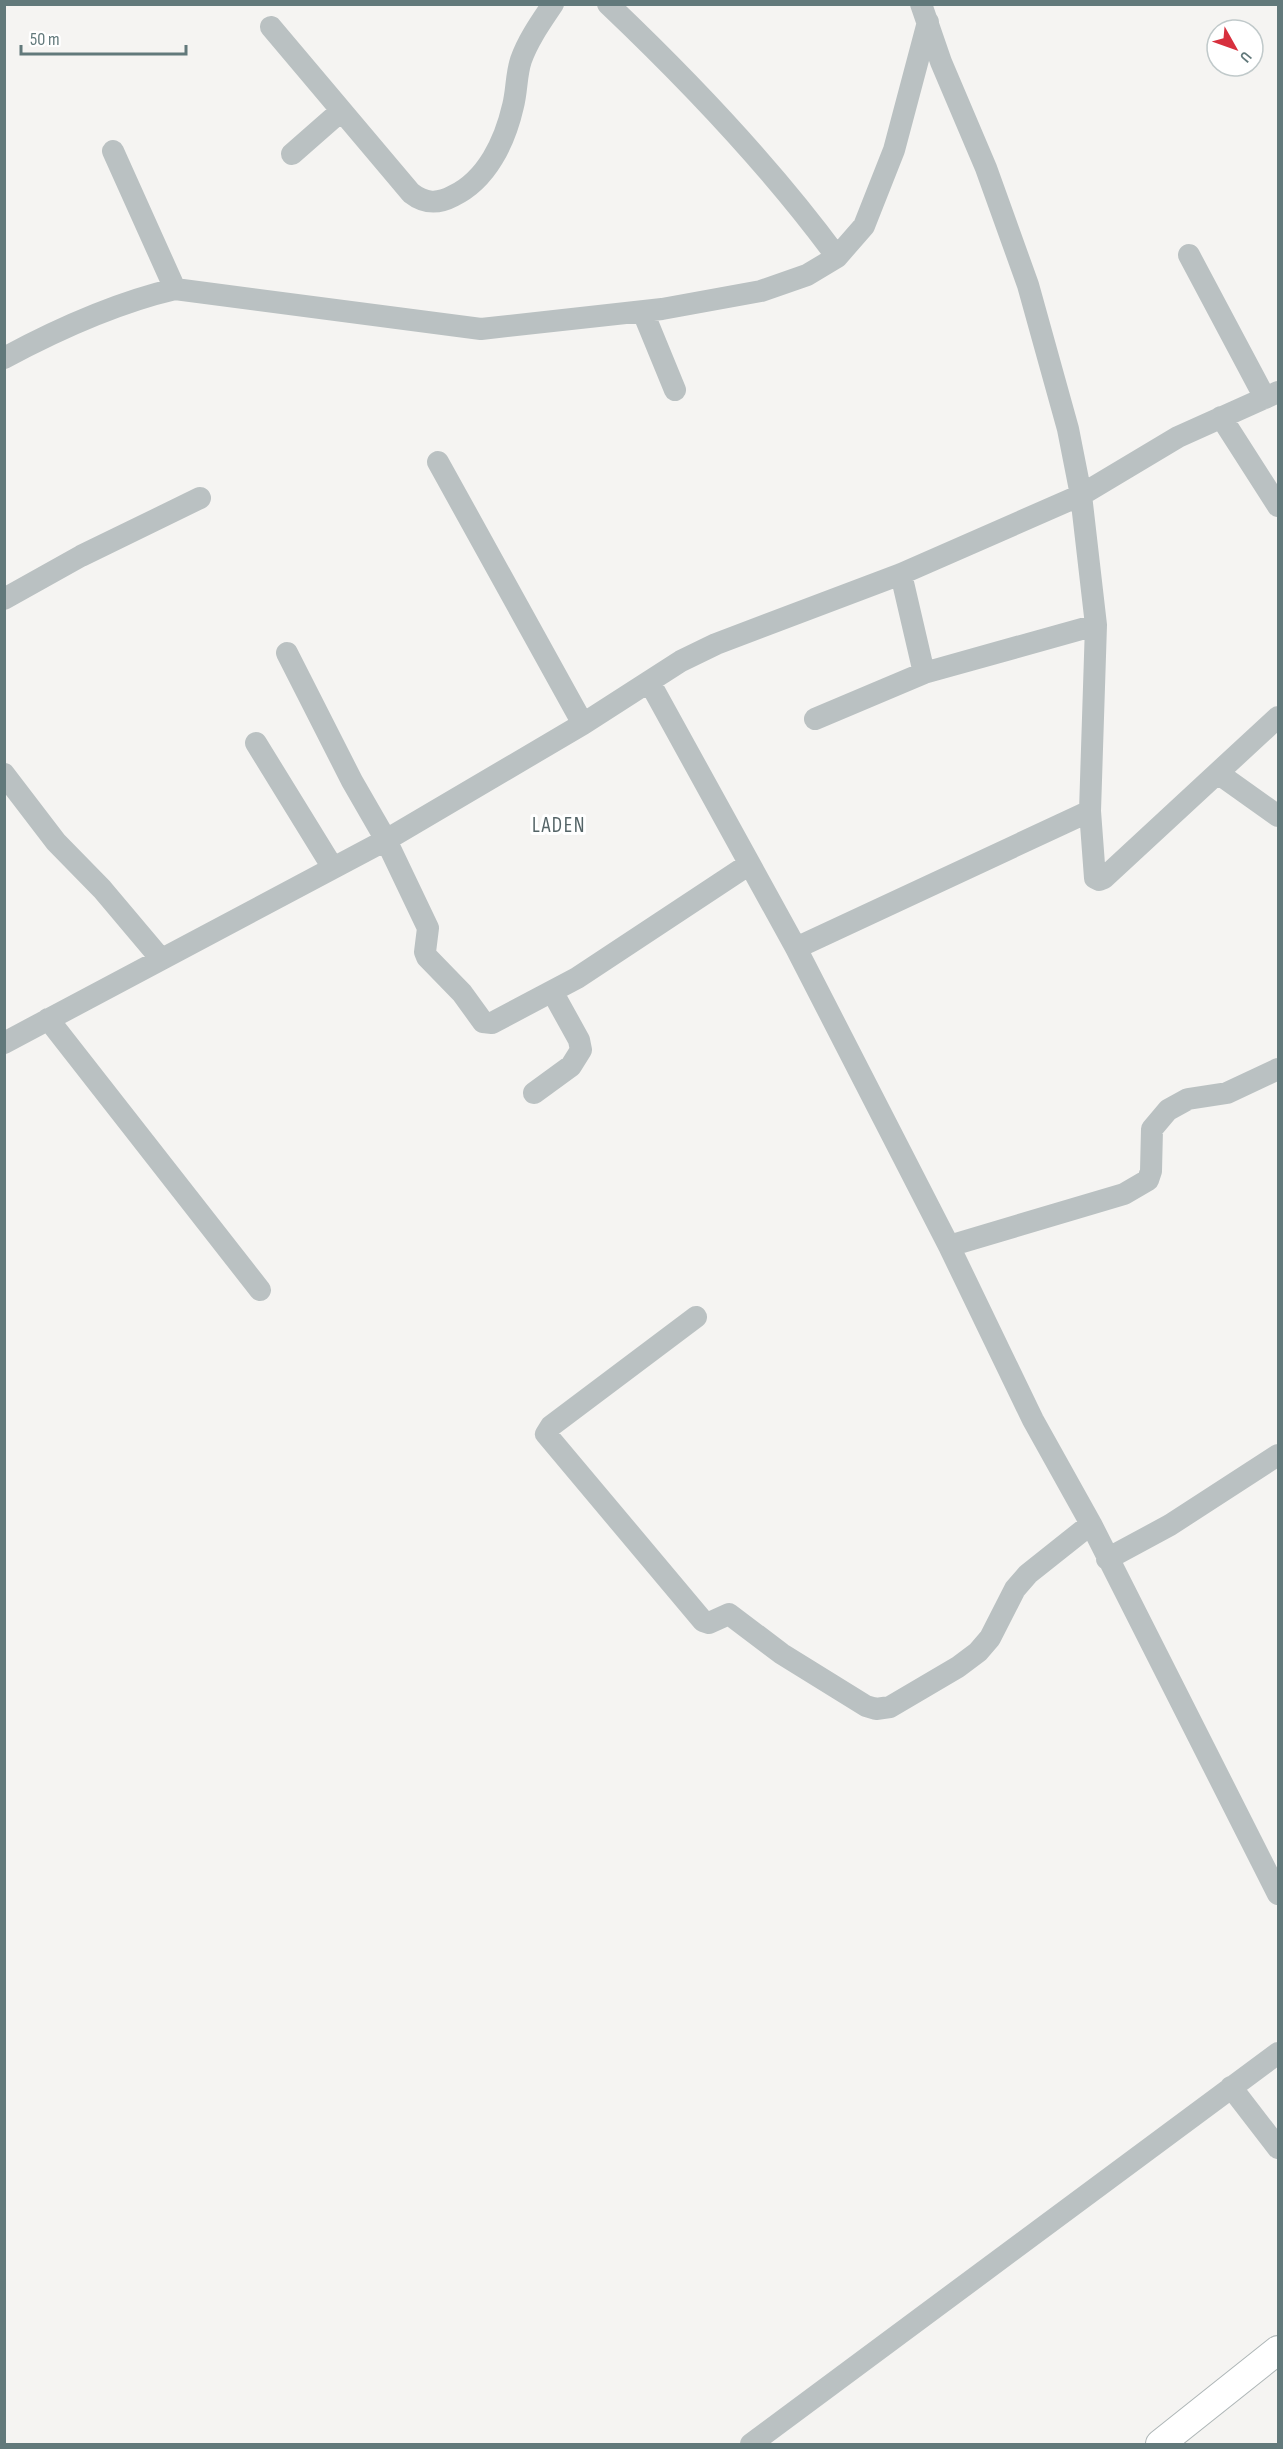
<svg xmlns="http://www.w3.org/2000/svg" width="1283" height="2449" viewBox="0 0 1283 2449" font-family="'Sofia Sans Condensed',sans-serif">
<rect width="100%" height="100%" fill="#f5f4f2"/>
<g fill="none" stroke-linecap="round" stroke-linejoin="round">
<g stroke="#aeb6b7" stroke-width="30">
<path id="major" d="M1160,2444L1278,2350"/>
</g>
<path stroke="#bac1c2" stroke-width="22" d="M608,4C689,81 771,167 837,257
M921,4L941,62L986,168L1028,285L1068,429L1081,495L1096,625L1090,811L1095,878L1099,880L1104,878L1278,717
M271,27L411,193C425,204 438,204 453,196C487,180 505,141 513,106C517,91 516,75 521,60C528,40 541,22 553,4
M113,151L175,289
M292,154L341,111
M1189,255L1265,398
M643,312L675,390
M4,358C58,329 115,303 175,289L481,329L662,309L761,291L807,275L837,257L864,226L894,150L928,22
M1221,417L1278,506
M438,462L583,724
M901,574L924,673
M4,599L81,556L200,498
M287,653L352,781L386,840L428,928L425,952L427,957L462,993L483,1022L492,1023L577,978L748,865
M650,683L796,948L949,1246L1033,1420L1091,1524L1278,1894
M815,719L924,673L1096,625
M256,743L333,868
M4,774L56,842L102,889L161,959
M1219,774L1278,816
M796,948L1090,811
M48,1019L260,1290
M4,1043L386,840L583,724L681,661L716,644L901,574L1081,495L1178,437L1278,392
M534,1093L571,1066L581,1050L579,1040L553,993
M949,1246L1124,1194L1148,1180L1151,1171L1152,1129L1168,1110L1188,1099L1227,1093L1278,1069
M696,1317L551,1426L546,1434L703,1621L709,1623L729,1614L782,1654L866,1706L876,1709L890,1707L958,1667L978,1652L990,1638L1015,1589L1028,1574L1091,1524
M1107,1559L1170,1525L1278,1455
M1231,2087L1278,2148
M751,2444L1278,2053"/>
<use href="#major" stroke="#fff" stroke-width="28"/>
</g>
<g text-anchor="middle" stroke-width="6" stroke-linejoin="round" paint-order="stroke">
<g font-size="21" letter-spacing="1.5" fill="#546467" stroke="#fff">
<text x="559" y="832">LADEN</text>
</g>
</g>
<rect width="1283" height="2449" fill="none" stroke="#62797b" stroke-width="12"/>
<g transform="translate(1235 48) rotate(130)"><circle r="28" fill="#ffffff" stroke="#c0c9ca" stroke-width="1.5"/>
<path d="M0-4.5L10 22L0 15L-10 22Z" fill="#d7303e"/>
<text y="-9" font-size="16" font-weight="bold" text-anchor="middle" fill="#62797b">U</text>
</g>
<path d="M21 45v9h165v-9" fill="none" stroke="#62797b" stroke-width="3"/>
<text x="30" y="45" font-size="18" fill="#62797b" stroke="#ffffff" stroke-width="4.5" paint-order="stroke">50 m</text>
</svg>
